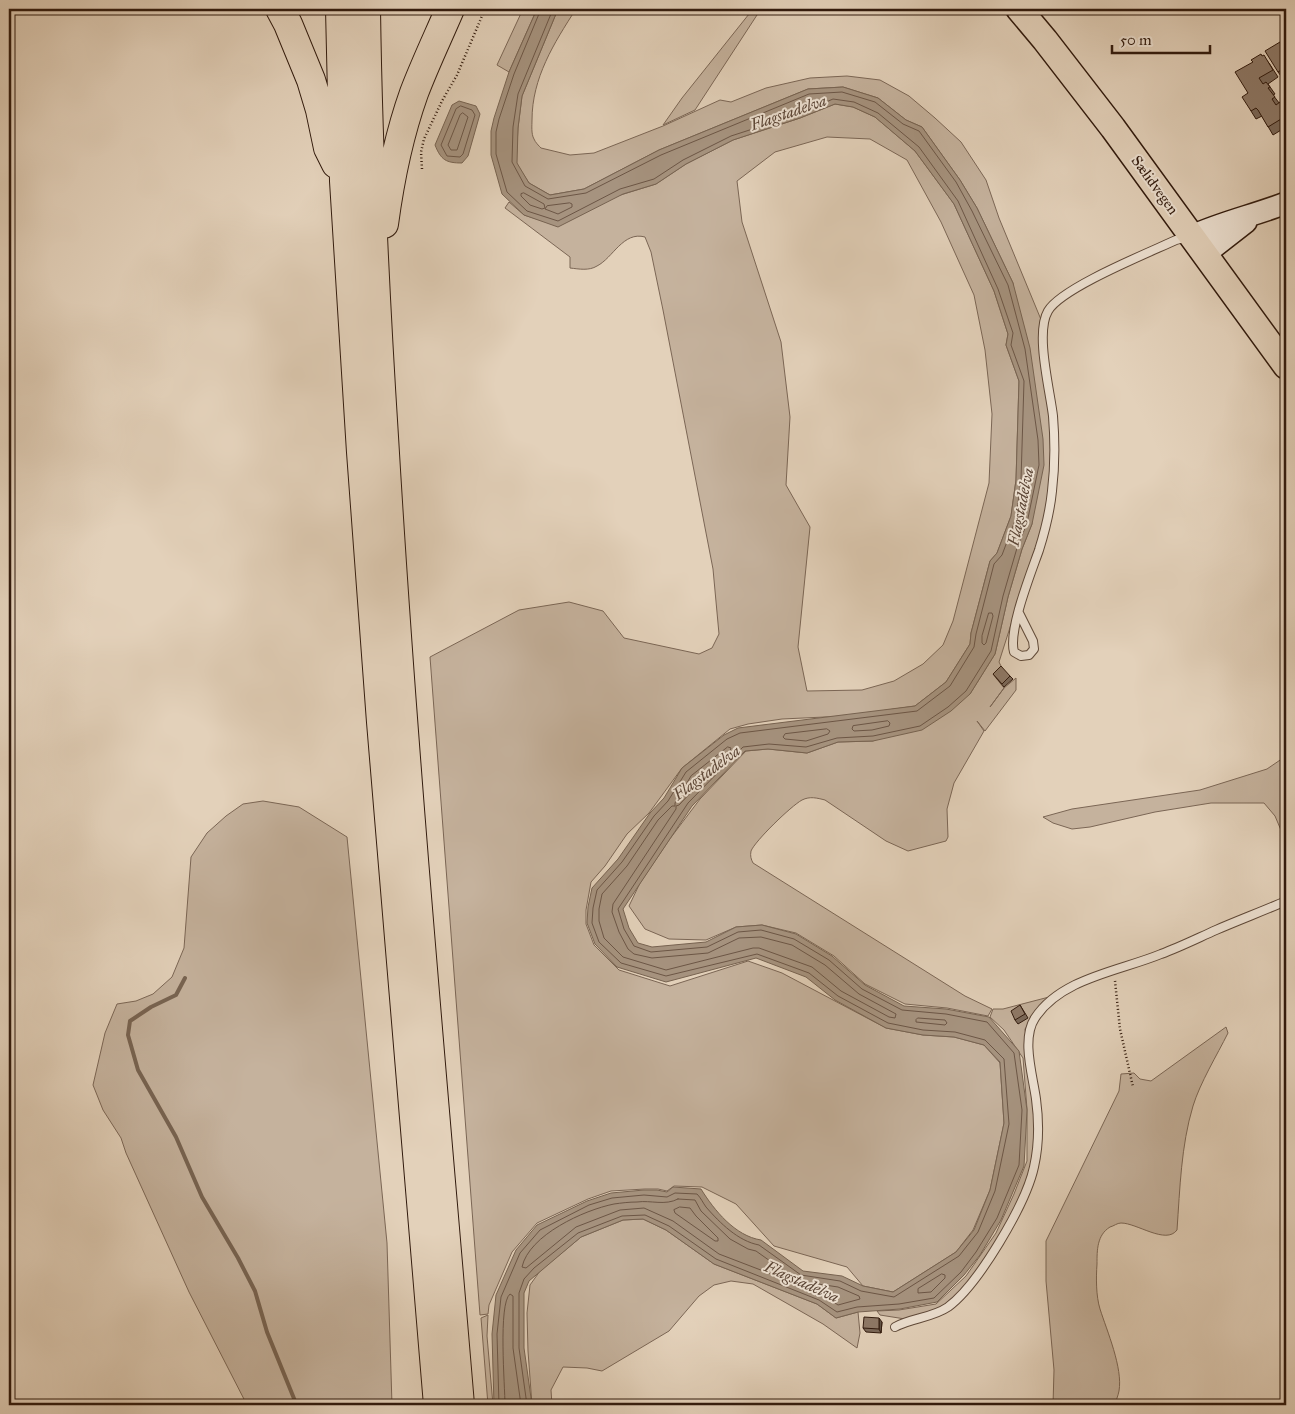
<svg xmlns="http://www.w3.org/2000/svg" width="1295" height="1414" viewBox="0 0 1295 1414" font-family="'IM FELL Great Primer',serif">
<rect width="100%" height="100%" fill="#e3d1ba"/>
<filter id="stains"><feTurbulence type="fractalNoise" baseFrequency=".004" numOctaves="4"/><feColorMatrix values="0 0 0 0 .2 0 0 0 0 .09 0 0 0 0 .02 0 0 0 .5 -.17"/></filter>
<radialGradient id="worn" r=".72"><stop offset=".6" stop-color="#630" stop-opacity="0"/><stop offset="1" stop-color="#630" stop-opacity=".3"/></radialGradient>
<path fill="#c5b29d" stroke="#7b6655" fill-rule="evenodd" d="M523,9H537L509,72L497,65Z
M558,9H576C554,43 532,78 532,120C532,125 531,134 534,139C535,142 539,146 541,148L570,155L594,153L663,126L720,100L731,102L766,88L810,78L847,76L880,80L909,96L935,118L961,142L986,180L999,218L1042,322L1054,467L1044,521L999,662L1003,670L996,678L1004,688L990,707L1004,688L1016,678V690L985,731L977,721L984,731L954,783L947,809L948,837L946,841L908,851L886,841L825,800C817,798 810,796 802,800C791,806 755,841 751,851C750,856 751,859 753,863L965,996L992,1009L988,1016L947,1008L905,1004L865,984L834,956L796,933L762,925L736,927L706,940L669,939L645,929L629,906L640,883L669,840L700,799L746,751L768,749L807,753L838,742L873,741L970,694L995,654L1008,597L1022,549L1032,524L1013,283L977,208L960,180L922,127L906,120L878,98L843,87L808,89L659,150L584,189L550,195L529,183L516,163L518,128L522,96Z
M753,9H758L757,15L695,110L663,125L682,98Z
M835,104L853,107L875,117L915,151L954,204L994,291L1008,334L1006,345L1019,381L1016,480L1011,516L997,553L990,561L971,633L970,644L946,682L915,706L846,716L782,719L748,724L730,729L682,768L649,813L627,834L605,866L591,882L586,910V924L594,945L619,970L670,986L748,961L782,973L886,1028L923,1035L954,1037L984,1045L1000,1063L1004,1123L990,1190L973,1230L956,1252L893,1292L863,1286L847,1267L774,1246L736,1204L702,1187L674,1186L667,1191L658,1189H645L611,1191L588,1199L537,1223L512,1252L489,1305L488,1314L480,1315L430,657L519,610L569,602L603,611L624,638L699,654L712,648L719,634L713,569L663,310L651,252L645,237C623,231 613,258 597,266C589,271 579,269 570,268V257L505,208L509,202L524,215L540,220L656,184L686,164L733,140L800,118ZM827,137L870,139L907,160L941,222L974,295L985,350L992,414L989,483L953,621L943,645L923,664L894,681L862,690L807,691L798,647L810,527L786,485L790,417L781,342L742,222L737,181L775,152Z
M1286,756V842L1275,816L1264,803H1211L1155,812L1090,827L1072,829L1053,823L1043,817L1072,809L1200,790L1267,769Z
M263,801L299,807L347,837L387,1243L392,1405H247L189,1292L126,1153L121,1138L103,1110L93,1085L105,1033L117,1004L136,1001L153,994L172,977L184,948L191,857L207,833L226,816L243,804Z
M1049,997L1051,999L1038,1011L1025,1029L1037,1111L1034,1173L983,1268L946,1305L928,1313L905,1319L880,1315L877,1311L899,1310L936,1304L966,1276L996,1233L1014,1194L1027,1161V1109L1023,1058L1004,1030L990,1017L993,1009H1003Z
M1226,1027L1228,1033C1217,1055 1200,1083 1193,1106C1181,1146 1180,1188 1177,1230C1166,1245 1137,1223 1121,1223C1117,1223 1114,1226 1110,1227C1097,1235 1097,1250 1097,1264C1096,1278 1096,1296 1100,1309C1107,1331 1123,1368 1119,1391C1118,1396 1116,1401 1114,1405H1053L1054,1370L1046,1281V1241L1119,1091L1121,1074L1134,1073L1140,1079L1151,1081Z
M643,1219L666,1230L714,1264L817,1304L836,1318L858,1312L860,1333L857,1348L823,1324L753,1284L731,1281L714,1285L699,1296L669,1331L602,1371L587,1368L563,1367L551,1390L552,1405H532L528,1351L527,1313L530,1285L540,1271L581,1237L623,1220Z
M488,1315L487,1336L493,1405H488L481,1318Z"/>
<path fill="#a6937f" stroke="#776351" d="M537,9H558L522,96L518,128L517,163L529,183L550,195L584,189L659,150L808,89L843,87L878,98L906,120L922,127L960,180L977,208L1013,283L1030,348L1043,439L1044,465L1032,524L1022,549L1008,597L995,654L970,694L951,711L922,730L873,741L838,742L807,753L768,749L745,751L692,806L623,909L629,928L638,943L652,947L706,942L736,927L762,925L796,934L832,956L865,985L904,1006L946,1009L989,1017L1019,1051L1027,1110L1024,1166L1001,1220L980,1255L964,1275L937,1302L900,1309L858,1312L836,1318L817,1304L714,1264L666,1230L643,1219L623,1220L581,1237L529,1281L524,1293V1348L532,1405H494L492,1334L496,1295L516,1250L537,1225L587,1201L611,1193L644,1190H657L667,1192L673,1187L701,1189C714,1210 735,1236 761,1240L803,1271L842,1276L863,1286L893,1292L956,1252L974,1230L990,1190L1004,1123L1000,1062L984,1045L954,1037L923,1035L886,1028L835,1000L806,977L756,958L666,982L617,967L595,944L587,923L588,907L592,888L618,859L650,813L664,798L682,768L724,735L738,728L915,706L946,682L970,644L971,633L990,561L997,553L1011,516L1016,480L1019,381L1006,345L1008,334L994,291L954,204L915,151L875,117L853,107L835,104L800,118L733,140L686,164L656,184L623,194L558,227L524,215L502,194L491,155V131L494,118L509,72Z
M459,101L476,106L480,114L468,156L462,163C446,163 441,160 435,145L452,105Z"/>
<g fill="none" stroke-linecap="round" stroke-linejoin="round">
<path stroke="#6c5646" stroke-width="1" d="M461,106L472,110L475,115L463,154L460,157L447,156L441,145L456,109Z
M463,113L468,117L457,150H451L448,145L460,115Z
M524,193L544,204L545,208L542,209L530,205L521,196V194Z
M570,203L572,204V207L558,214L545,209L547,206Z
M989,613H992L993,616L986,643L984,645L982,643V636Z
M888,721L890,723L889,726L872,730L854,731L852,729L853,726Z
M827,729L830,731L828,734L806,741L785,739L783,737L785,734Z
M728,747L731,748L730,751L679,805L676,806V809L613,904L612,912L619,932L628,949L634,954L652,958L708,953L739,938L761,937L792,945L825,965L859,994L896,1014L895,1018L889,1017L841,991L812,967L759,948H753L666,970L623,957L604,938L599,921V909L602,894L627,866L658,820L672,806H675V803L691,776Z
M918,1018L945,1020L947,1023L945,1025L916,1022V1020Z
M678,1199L695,1200L701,1211L730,1239L748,1249L756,1251L794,1278L795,1281L792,1282L719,1254L673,1221L644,1208L620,1210L576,1227L526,1268L522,1267C529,1235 584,1210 614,1204C621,1203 629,1202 637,1202C651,1200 665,1206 678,1199Z
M680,1207L690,1208L696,1216L718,1238V1241H715L675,1213L674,1210Z
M942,1274L945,1275V1278L931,1292L918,1293V1289Z
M805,1282L838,1287L859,1296L860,1299L838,1305L822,1294L804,1287L802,1284Z
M499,1405L497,1334L501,1297L520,1253L540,1230L589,1205L612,1198L644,1195L667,1197L675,1193L697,1194C701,1198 703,1203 706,1207C720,1223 738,1241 759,1245L801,1275L840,1281L861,1291L894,1297L959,1256L978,1232L995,1191L1009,1124L1004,1059L985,1040L955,1032L923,1030L888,1023L838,996L809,973L757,954L666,976L621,963L599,942L592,923L593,908L597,890L622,862L654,816L668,801L686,772L727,739L740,733L917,711L950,686L974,647L976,634L994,564L1002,555L1016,518L1021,480L1024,381L1011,345L1013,333L998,289L958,201L919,147L878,113L854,102L833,99L799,114L731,136L683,160L654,179L620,189L558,221L527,211L507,192L496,154V132L499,119L514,74L541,9
M505,1405C505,1386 498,1304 510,1294L513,1296V1348L521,1405
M527,1405L519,1348V1293L524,1279L534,1268L578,1233L622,1216L645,1215L669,1226L716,1259L819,1300L837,1312L857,1307L899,1304L934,1298L961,1272L976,1252L997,1218L1019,1165L1022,1110L1014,1053L987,1022L946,1014L902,1010L862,989L829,960L794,939L761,930L738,932L707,947L651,952L634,946L624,929L618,909L688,803L743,747L769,744L806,747L837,738L873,736L920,726L948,707L966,691L991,651L1003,596L1017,548L1027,523L1039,465L1038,440L1025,349L1008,285L972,211L956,182L919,131L903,124L875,102L842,92L809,94L661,155L586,193L548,199L525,186L512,162L513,127L518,94L553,9"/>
<path stroke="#776351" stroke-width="4" d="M185,978L176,995L151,1007L130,1021L128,1035L138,1070L176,1137L202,1197L238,1258L255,1291L267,1332L295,1401L304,1405"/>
<g stroke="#5e4838" stroke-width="10">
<path id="lane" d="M1019,613L1033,641L1034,649L1029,655L1021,656L1014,652C1008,630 1031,573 1039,550C1045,531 1050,511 1052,491C1055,466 1055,441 1053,416C1050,390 1035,333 1048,311C1061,288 1148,253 1176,240L1188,237
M895,1327C911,1318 932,1318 948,1307C978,1285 1026,1204 1034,1167C1039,1145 1039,1121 1036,1099C1033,1076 1021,1039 1035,1018C1061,978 1120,971 1161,954C1180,947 1198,938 1216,930C1239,920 1263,911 1286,901"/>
</g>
<g stroke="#311a0d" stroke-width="24">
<path id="secondary" d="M1192,236C1223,222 1255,215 1286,203
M1205,254L1246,222"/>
</g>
<g stroke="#311a0d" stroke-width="28">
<path id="primary" d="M1019,9L1045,40L1113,128L1286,366"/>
</g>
<g stroke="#311a0d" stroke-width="30">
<path id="highway" d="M280,9L288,24L311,80L320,110L328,148L336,164
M340,9L344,181L361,452L381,722L438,1405
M366,9C368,152 375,295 384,437C403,760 433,1083 460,1405
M384,224C390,179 399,135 414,93C425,64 438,37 450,9"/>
</g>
<path stroke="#311a0d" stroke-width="2.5" stroke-dasharray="1 2.5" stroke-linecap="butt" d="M422,169L421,152L424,139L442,101L457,75L485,9
M1115,981L1120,1029L1133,1087"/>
<use href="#lane" stroke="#ede1d2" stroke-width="8"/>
<use href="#secondary" stroke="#ede1d2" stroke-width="21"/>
<use href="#primary" stroke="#e3d1ba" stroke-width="25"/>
<use href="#highway" stroke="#e3d1ba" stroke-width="28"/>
</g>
<path fill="#7a6859" stroke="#311a0d" d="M1286,51V72L1281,76L1278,72Z
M1263,56L1269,63L1278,77L1268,84L1275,94L1273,95L1286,112V127L1273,135L1262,116L1256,119L1251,111L1248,93Z
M993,674L1010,676L1013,679L1004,687Z
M1020,1005L1028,1018L1018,1024L1015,1020Z
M882,1322L881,1333L866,1332L863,1328Z"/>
<path fill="#635548" stroke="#311a0d" d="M879,1318L882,1322L881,1333L879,1329Z"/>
<path fill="#8e7967" stroke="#311a0d" d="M1280,42L1286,52V67L1278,72L1265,51Z
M1261,54L1262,56L1264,55L1273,70L1259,78L1263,84L1266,82L1270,87L1268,88L1275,97L1272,99L1276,105L1280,102L1286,113V116L1268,127L1258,110L1256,108L1251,111L1242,97L1248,93L1235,72L1253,62L1251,60Z
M1001,666L1010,676L1002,684L993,674Z
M1020,1005L1025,1014L1015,1020L1011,1011Z
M864,1317L879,1318V1329L863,1328Z"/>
<g text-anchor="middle" stroke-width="4" stroke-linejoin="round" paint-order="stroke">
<g font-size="15" fill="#311a0d" stroke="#ede1d2">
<text transform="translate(1155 185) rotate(54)" y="5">Sælidvegen</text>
</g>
<g font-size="16" font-style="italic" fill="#5a4435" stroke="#ede1d2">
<text transform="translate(788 112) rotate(-19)" y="6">Flagstadelva</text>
<text transform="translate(1020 507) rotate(-79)" y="6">Flagstadelva</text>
<text transform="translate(706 772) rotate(-37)" y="6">Flagstadelva</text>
<text transform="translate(802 1281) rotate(24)" y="6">Flagstadelva</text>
</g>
</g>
<rect width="1295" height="1414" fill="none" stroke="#e3d1ba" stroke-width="30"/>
<rect x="10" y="10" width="1275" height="1394" fill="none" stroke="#311a0d" stroke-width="2.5"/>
<rect x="15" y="15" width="1265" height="1384" fill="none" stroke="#311a0d"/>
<path d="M1112 45v8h98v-8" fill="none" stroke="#311a0d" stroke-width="2.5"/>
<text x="1120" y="45" font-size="15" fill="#311a0d" stroke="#ede1d2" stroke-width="4" paint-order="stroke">50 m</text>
<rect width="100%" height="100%" filter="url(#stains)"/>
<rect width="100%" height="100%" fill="url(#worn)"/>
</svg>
